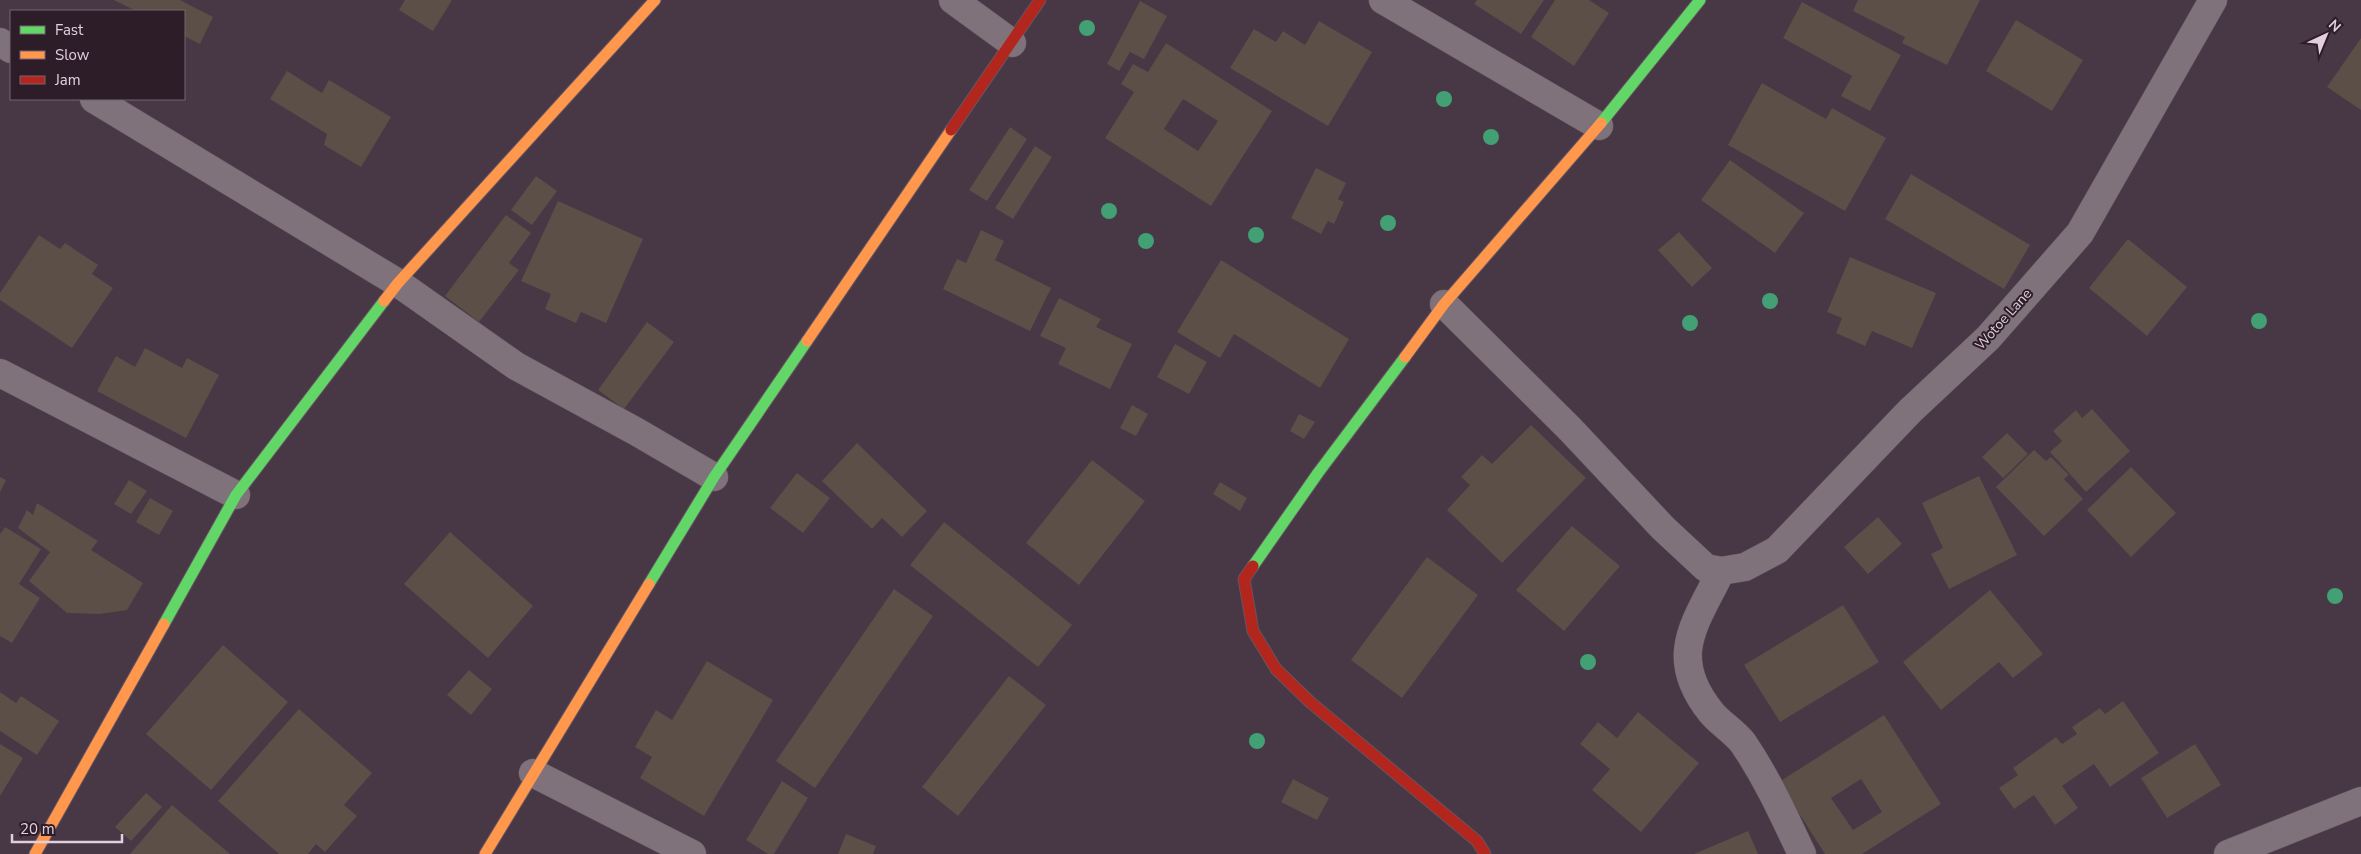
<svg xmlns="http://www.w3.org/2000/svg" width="2361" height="854" viewBox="0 0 2361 854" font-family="'Nunito Sans',sans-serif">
<rect width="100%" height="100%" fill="#483744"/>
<path fill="#5b4f47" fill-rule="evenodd" d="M114,0H180L213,17L200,44L184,36V11H136Z
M405,0H452L433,31L399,10Z
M1477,0H1544L1521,34L1474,4Z
M1555,0H1589L1609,13L1574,66L1531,37Z
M1858,0H1980L1947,65L1902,43L1905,37L1853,11Z
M1140,1L1167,16L1144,59L1130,52L1119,71L1107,64Z
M1802,2L1901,55L1870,111L1841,96L1852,76L1783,38Z
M2016,20L2083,60L2052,111L1986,71Z
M1319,21L1372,52L1328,126L1230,68L1254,29L1276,42L1283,31L1305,45Z
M2361,38V110L2327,87Z
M1166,43L1272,111L1211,206L1105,138L1134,92L1121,84L1133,64L1148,72ZM1183,99L1218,121L1198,151L1164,129Z
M287,71L322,93L329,80L391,117L361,167L324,145L327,134L270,99Z
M1762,83L1826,119L1832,108L1886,138L1845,211L1728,145Z
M1010,127L1027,139L987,201L969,190Z
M1035,146L1052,157L1013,219L995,208Z
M1730,160L1804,213L1775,253L1701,200Z
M1316,168L1346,183L1338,199L1344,202L1334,224L1328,221L1321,234L1291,218Z
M1911,174L2030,245L2004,289L1885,219Z
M536,176L557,191L532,225L511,210Z
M558,201L643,239L606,323L581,312L576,323L545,309L551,294L521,281Z
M506,215L531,233L509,263L519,270L479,322L445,296Z
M981,230L1004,241L995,260L1051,288L1030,331L943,289L957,259L966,263Z
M1679,232L1712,268L1692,287L1658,250Z
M39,235L60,249L65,243L98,265L92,274L113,288L72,348L0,300V293Z
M2128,239L2187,287L2147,336L2089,288Z
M1850,257L1936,293L1912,348L1872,331L1865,346L1836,333L1842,318L1827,312Z
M1221,260L1349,339L1320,388L1234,334L1220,358L1177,332Z
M1059,298L1101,319L1096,327L1132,344L1110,389L1058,364L1066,348L1040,336Z
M647,322L674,342L624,409L598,390Z
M1175,344L1207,362L1189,394L1157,377Z
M145,348L182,368L187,358L219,375L186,438L97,391L116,356L135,367Z
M1132,405L1148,414L1136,436L1120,428Z
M2092,409L2130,451L2086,492L2050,452L2062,441L2053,431L2076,410L2082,418Z
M1299,414L1315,422L1304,439L1290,431Z
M1531,425L1586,478L1502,563L1447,510L1470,485L1461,477L1482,455L1492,464Z
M2007,433L2028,454L2003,478L1982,457Z
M857,443L927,511L902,537L882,518L872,529L822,481Z
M2034,450L2046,461L2051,457L2069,475L2064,479L2083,499L2044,536L1996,487Z
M1092,460L1145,501L1079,585L1026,543Z
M2131,467L2176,513L2131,557L2087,510Z
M797,473L830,498L803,533L770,508Z
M1979,476L2017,555L1949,589L1931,554L1943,548L1922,503Z
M0,477L6,480L0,492Z
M129,480L147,491L131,514L114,504Z
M1220,482L1247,498L1240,511L1213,494Z
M150,498L173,511L159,535L136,522Z
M37,503L98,541L91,550L143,583L127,610L100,614L67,613L29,581L50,552L18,528L27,510L33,515Z
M1878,517L1902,544L1868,574L1844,547Z
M944,522L1072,625L1038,667L910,565Z
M1572,526L1620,566L1564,631L1516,590Z
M5,527L41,549L19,584L40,598L12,643L0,636V534Z
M450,532L533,606L488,658L404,584Z
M1427,557L1478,595L1402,698L1351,660Z
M894,589L933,616L815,788L776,761Z
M1990,590L2043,654L2013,678L1999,662L1941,710L1903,662Z
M1843,605L1879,662L1780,722L1744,665Z
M223,645L288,702L211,790L146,734Z
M707,661L773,700L704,816L640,778L652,757L635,747L656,710L672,720Z
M469,670L492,689L471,715L447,695Z
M1009,676L1046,705L958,816L922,787Z
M0,692L16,703L21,696L59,721L37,755L0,731Z
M2123,701L2159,753L2110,787L2094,764L2062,786L2078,808L2055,825L2034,795L2014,809L1999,788L2018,775L2013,768L2056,737L2062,744L2077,734L2072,727L2100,708L2105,714Z
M299,709L372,773L344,805L357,816L325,852L316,844L308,854H279L218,801Z
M1638,712L1699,763L1641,832L1592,790L1610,769L1580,744L1598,722L1617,738Z
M1884,715L1941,804L1862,854H1825L1779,782ZM1861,779L1882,812L1853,830L1831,798Z
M0,744L23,758L0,796Z
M2195,744L2221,785L2167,818L2141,778Z
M1293,779L1329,798L1317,820L1281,802Z
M782,781L808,798L774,854H768L746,840Z
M146,793L162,807L131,841L115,827Z
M172,805L230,854H130Z
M1748,831L1758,854H1694Z
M846,834L876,846L873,854H838Z"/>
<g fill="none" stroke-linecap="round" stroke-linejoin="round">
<g stroke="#645561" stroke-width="29">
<path id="street" d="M953,0L1012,43
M1383,0L1599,126
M0,42L11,49
M94,99L398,283L516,366L637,432L714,477
M1444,304L1570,429L1663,528L1706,568L1721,571C1695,624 1667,656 1710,711C1719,723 1734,731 1743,743C1767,778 1784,816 1802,854
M0,373L236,495
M1721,571L1745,567L1777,550L1910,411L1988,338L2080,233L2213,0
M533,773L692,854
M2228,854L2361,801"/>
</g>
<g stroke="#645561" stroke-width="13">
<path id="fast" d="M1601,123L1700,0
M1253,566L1318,473L1405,357
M649,584L714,477L807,341
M164,624L236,495L384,301"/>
</g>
<g stroke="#645561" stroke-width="13">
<path id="slow" d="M384,301L398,283L655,0
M807,341L951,130
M1405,357L1444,304L1601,123
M35,854L164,624
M485,854L649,584"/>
</g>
<g stroke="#645561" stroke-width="13">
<path id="jam" d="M951,130L1040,0
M1253,566L1244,579L1253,631L1276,669L1310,702L1477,841L1485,854"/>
</g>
<use href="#street" stroke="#7f727b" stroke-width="28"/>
<use href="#fast" stroke="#63d668" stroke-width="11"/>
<use href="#slow" stroke="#ff974d" stroke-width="11"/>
<use href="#jam" stroke="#b3261e" stroke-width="11"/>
</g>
<g fill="#42a074">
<circle cx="1087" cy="28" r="8"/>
<circle cx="1444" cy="99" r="8"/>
<circle cx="1491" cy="137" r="8"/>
<circle cx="1109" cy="211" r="8"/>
<circle cx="1388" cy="223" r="8"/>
<circle cx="1256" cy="235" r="8"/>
<circle cx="1146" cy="241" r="8"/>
<circle cx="1770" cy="301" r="8"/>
<circle cx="2259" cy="321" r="8"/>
<circle cx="1690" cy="323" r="8"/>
<circle cx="2335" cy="596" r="8"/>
<circle cx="1588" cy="662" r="8"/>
<circle cx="1257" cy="741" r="8"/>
</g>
<g text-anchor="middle" stroke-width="4" stroke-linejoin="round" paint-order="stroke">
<g font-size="14" fill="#e3cedd" stroke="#2d1d29">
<text transform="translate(2003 319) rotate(-48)" y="5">Wotoe Lane</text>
</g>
</g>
<rect x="10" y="10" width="175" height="90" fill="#2d1d29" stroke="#766471"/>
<rect x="20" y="26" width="25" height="8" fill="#63d668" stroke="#766471"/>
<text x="55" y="35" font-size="15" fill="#e3cedd">Fast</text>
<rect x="20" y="51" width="25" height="8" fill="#ff974d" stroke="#766471"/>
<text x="55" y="60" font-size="15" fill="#e3cedd">Slow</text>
<rect x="20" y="76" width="25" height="8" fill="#b3261e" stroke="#766471"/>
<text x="55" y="85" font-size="15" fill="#e3cedd">Jam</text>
<g transform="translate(2326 35) rotate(44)" stroke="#2d1d29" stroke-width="4" paint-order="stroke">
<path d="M0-4L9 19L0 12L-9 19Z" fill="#e3cedd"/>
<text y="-8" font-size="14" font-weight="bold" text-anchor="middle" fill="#e3cedd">N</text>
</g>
<path d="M12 834v8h110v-8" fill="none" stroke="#e3cedd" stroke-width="2.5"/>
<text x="20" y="834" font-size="15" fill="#e3cedd" stroke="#2d1d29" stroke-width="4" paint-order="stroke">20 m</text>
</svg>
